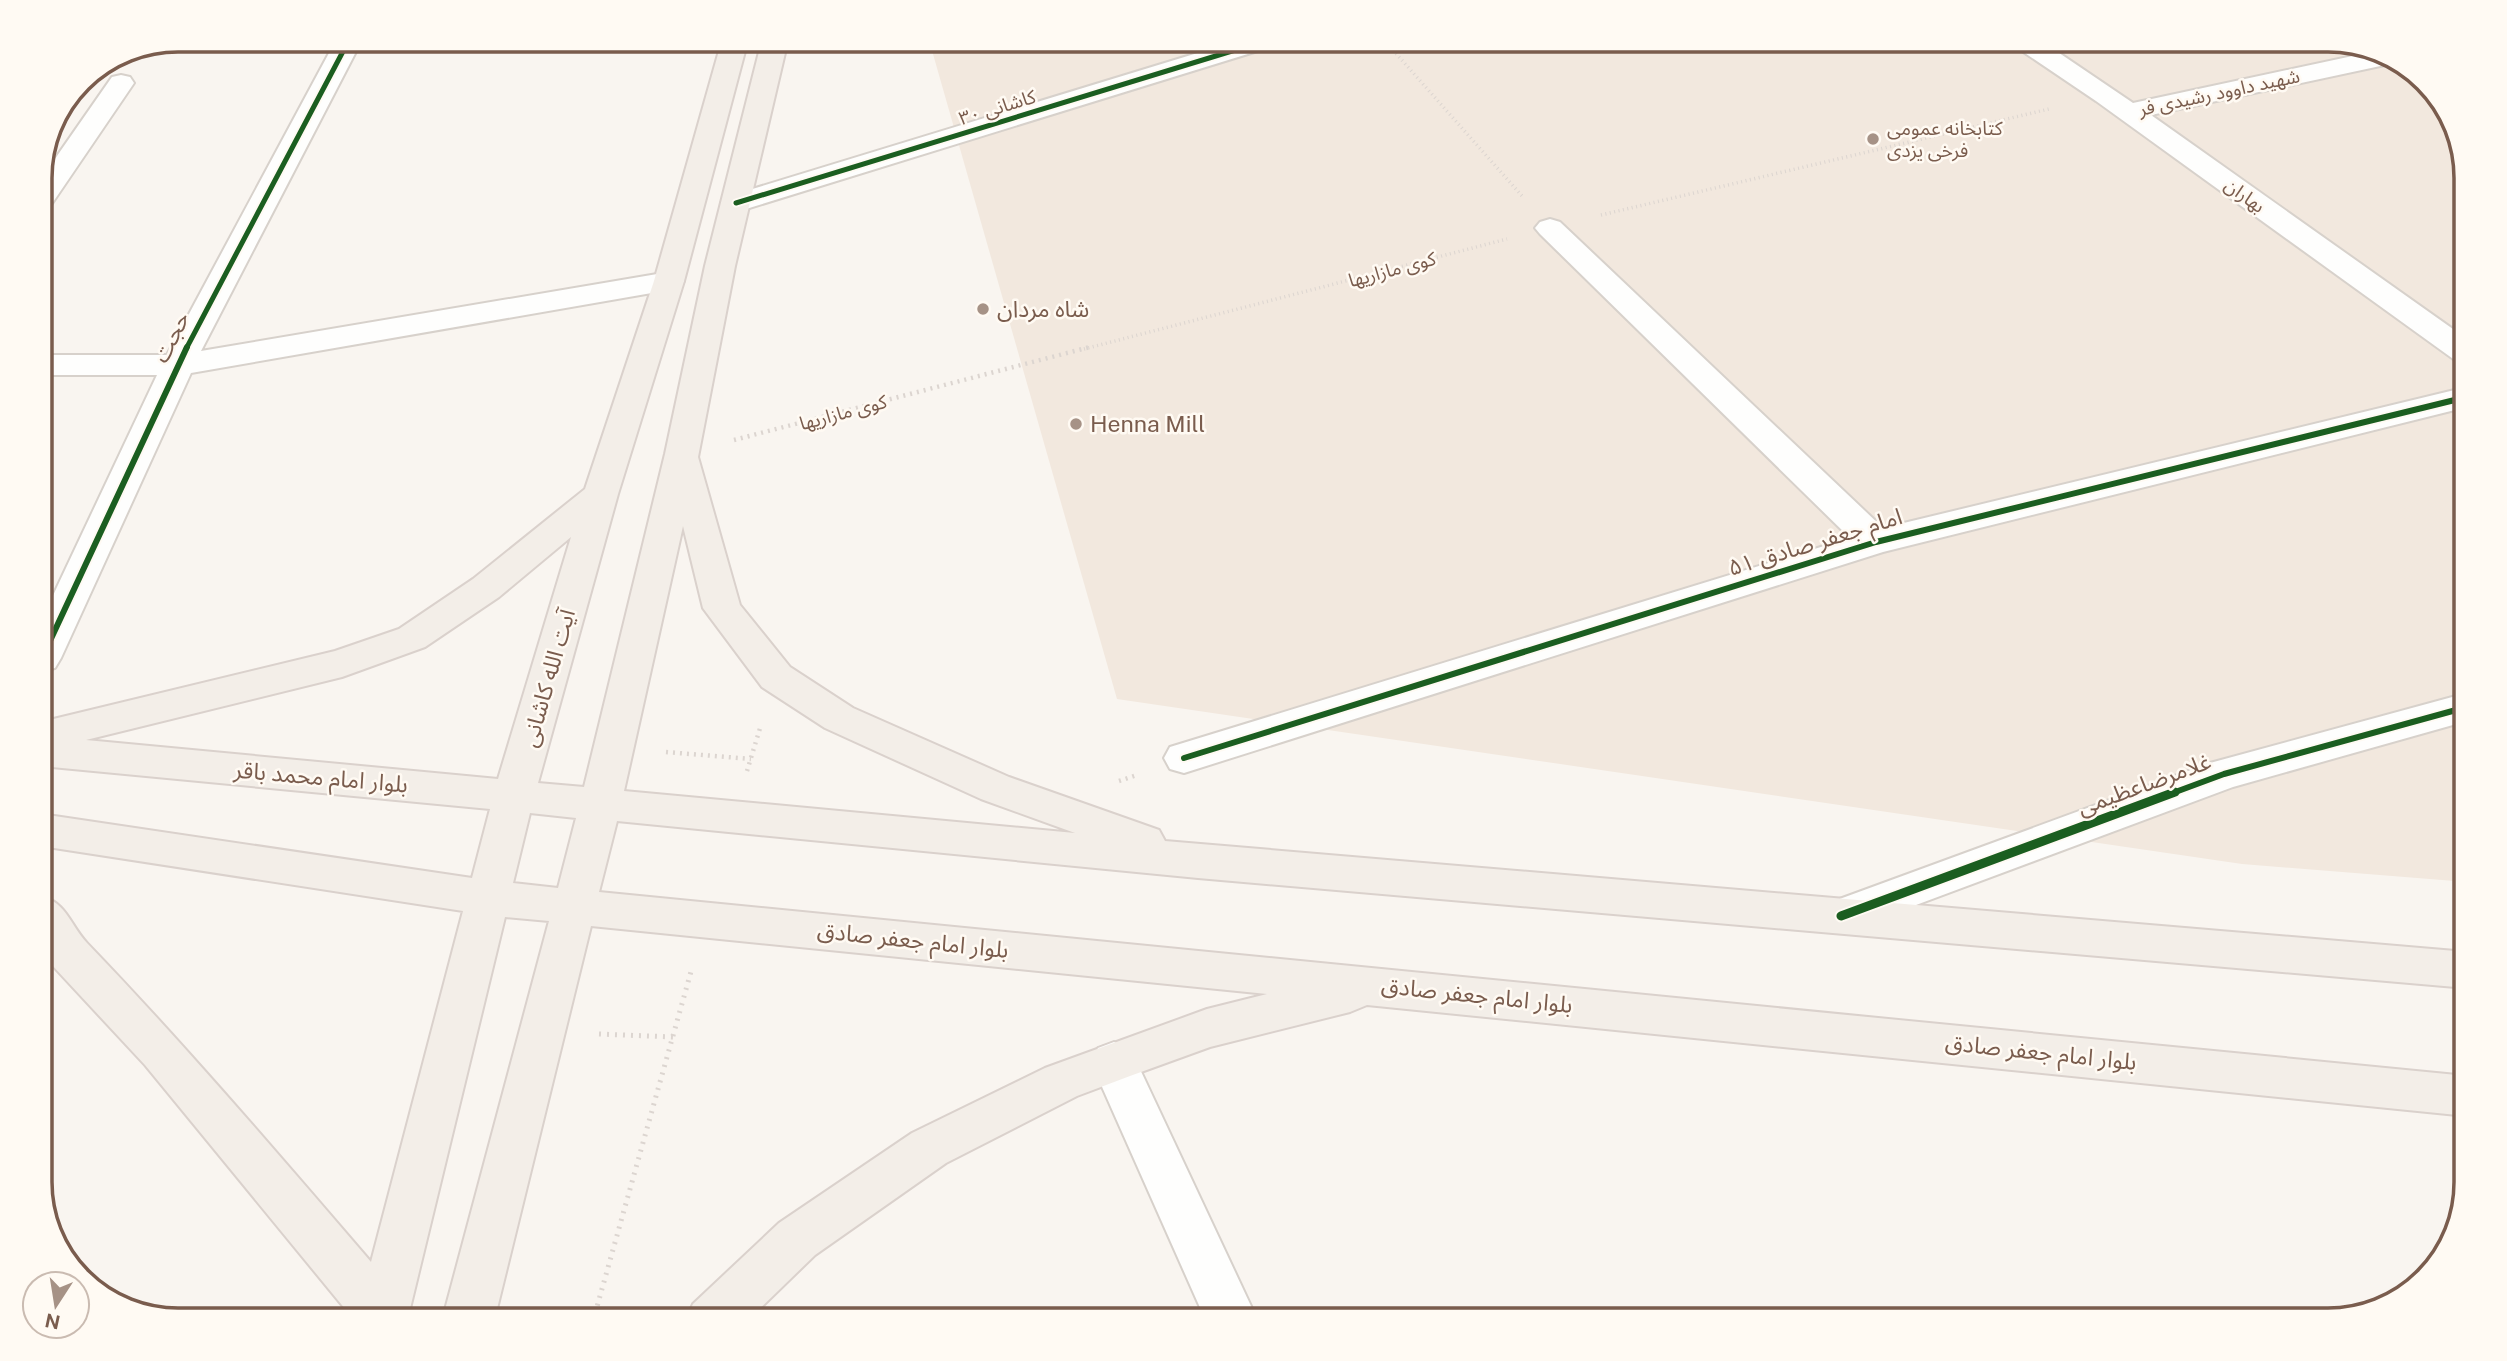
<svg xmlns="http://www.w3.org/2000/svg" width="2507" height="1361" viewBox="0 0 2507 1361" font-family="'Public Sans','Noto Sans Arabic',sans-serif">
<rect width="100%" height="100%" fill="#f9f5f0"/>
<path fill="#f2e8de" d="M929,40H2329L2390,55L2444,102L2466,169L2467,882L2242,864L1117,699Z"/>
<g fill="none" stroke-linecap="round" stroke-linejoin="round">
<g stroke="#d7d1cb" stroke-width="4">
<path id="minor" d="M336,40H362L201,351L669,272L680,275L684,281L680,287L669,290L191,373L61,658L55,668L41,671V621L157,375H41V355H167Z
M1240,40H1281L1277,45L746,209L736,212L726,209L721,203L726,197Z
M2009,40H2040L2133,103L2376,51L2390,55L2399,62L2151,115L2467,339V363L2456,361L2096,101L2013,45Z
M121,75L130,77L134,83L51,205L41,208V179L112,77Z
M1550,219L1560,222L1883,528L2467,387V407L1883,552L1184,773L1170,769L1164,758L1170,747L1850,538L1540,234L1535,228L1540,222Z
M2467,693V721L2233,787L1841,933L1826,928L1819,916L1826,904L2210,763Z
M1114,1042L1130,1048L1258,1321H1206L1091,1062L1098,1048Z"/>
</g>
<g stroke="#dad1cc" stroke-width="4">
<path id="major" d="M722,40H748L684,281L618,494L538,783L584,787L665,454L705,266L762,40H788L735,266L698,457L740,605L790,667L853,708L1009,777L1159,830L1165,841L2467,952V988L1198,878L617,821L599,892L2467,1076V1116L1367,1005L1350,1012L1210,1047L1130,1076L1077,1096L946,1163L815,1255L747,1321H685L693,1304L779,1223L912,1133L1045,1068L1207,1009L1267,994L591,926L494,1321H442L549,921L505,917L407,1321H355L145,1065L52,965L41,947V896C67,903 70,925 87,943C186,1046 278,1154 371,1262L463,911L41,846V814L472,878L490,809L41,766V722L335,651L399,629L473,579L585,489L654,281ZM683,526L703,608L762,687L825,728L981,799L1075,833L624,791ZM571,537L498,779L86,740L342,677L425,647L499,597ZM530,813L576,818L558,888L513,883Z"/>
</g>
<path stroke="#dcd5d0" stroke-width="3.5" stroke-dasharray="1 3.5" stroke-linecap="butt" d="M1384,40L1523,197
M1601,215L2049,109
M1084,349L1507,239"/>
<path stroke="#dcd5d0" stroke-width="4.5" stroke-dasharray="2 5" stroke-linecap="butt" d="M734,440L1090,347
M666,752L751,759
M747,771L761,725
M1119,781L1137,775"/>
<path stroke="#dcd5d0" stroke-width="5" stroke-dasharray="2 6" stroke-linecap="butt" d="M599,1034L673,1037
M593,1321L692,968"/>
<use href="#minor" fill="#fefefd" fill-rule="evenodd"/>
<use href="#major" fill="#f3eee8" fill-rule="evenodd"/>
<g stroke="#fffaf3" stroke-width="9">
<path id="cycleway-far2" d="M736,203L1268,40
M186,349L349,40"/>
</g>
<g stroke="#fffaf3" stroke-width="10">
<path id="cycleway-far1" d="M42,658L187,347
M1184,758L1876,542L2467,397
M2170,794L2224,774L2467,707"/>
</g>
<g stroke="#fffaf3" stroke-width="13">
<path id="cycleway" d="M1841,916L2175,792"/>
</g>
<use href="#cycleway-far2" stroke="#1b5e20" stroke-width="5"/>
<use href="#cycleway-far1" stroke="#1b5e20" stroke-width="6"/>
<use href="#cycleway" stroke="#1b5e20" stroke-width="9"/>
</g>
<g fill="#a69286" stroke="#fffaf3" stroke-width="2.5">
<circle cx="1873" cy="139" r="7"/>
<circle cx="983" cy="309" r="7"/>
<circle cx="1076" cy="424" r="7"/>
</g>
<g text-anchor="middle" stroke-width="5" stroke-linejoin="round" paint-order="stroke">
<g font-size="19" fill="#7a5c4d" stroke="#fffaf3">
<text transform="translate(2219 92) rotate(-12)" y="7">شهید داوود رشیدی فر</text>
<text transform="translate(997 107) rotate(-17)" y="7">کاشانی ۳۰</text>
<text transform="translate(2245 195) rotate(36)" y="7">بهاران</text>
<text transform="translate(1392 269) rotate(-15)" y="7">کوی مازاریها</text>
<text transform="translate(843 412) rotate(-15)" y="7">کوی مازاریها</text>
</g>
<g font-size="19" fill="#7a5c4d" stroke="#fffaf3" text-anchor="start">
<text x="1887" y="135">کتابخانه عمومی<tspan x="1887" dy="22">فرخی یزدی</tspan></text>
</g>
<g font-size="23" fill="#7a5c4d" stroke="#fffaf3" text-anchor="start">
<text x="997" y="317">شاه مردان</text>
<text x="1090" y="432">Henna Mill</text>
</g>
<g font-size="23" fill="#7a5c4d" stroke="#fffaf3">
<text transform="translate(171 337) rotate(-63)" y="8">حجت</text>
<text transform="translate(1815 542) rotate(-17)" y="8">امام جعفر صادق ۵۱</text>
<text transform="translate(548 678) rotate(-74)" y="8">آیت الله کاشانی</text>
<text transform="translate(321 777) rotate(5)" y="8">بلوار امام محمد باقر</text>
<text transform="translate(2144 784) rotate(-20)" y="8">غلامرضاعظیمی</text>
<text transform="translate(913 940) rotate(6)" y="8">بلوار امام جعفر صادق</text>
<text transform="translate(1477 995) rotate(6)" y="8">بلوار امام جعفر صادق</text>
<text transform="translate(2041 1052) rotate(6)" y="8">بلوار امام جعفر صادق</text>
</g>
</g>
<path d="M0 0H2507V1361H0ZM178 52H2328A126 126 0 0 1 2454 178V1182A126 126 0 0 1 2328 1308H178A126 126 0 0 1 52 1182V178A126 126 0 0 1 178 52Z" fill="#fffaf3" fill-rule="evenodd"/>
<path fill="none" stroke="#7a5c4d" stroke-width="3.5" d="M178 52H2328A126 126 0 0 1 2454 178V1182A126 126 0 0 1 2328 1308H178A126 126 0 0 1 52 1182V178A126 126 0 0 1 178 52Z"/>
<g transform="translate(56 1305) rotate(192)"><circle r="33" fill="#fffaf3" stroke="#cabbb1" stroke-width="2"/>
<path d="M0-5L12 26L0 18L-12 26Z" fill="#a69286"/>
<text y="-10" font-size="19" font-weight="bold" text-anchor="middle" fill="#7a5c4d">N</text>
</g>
</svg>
